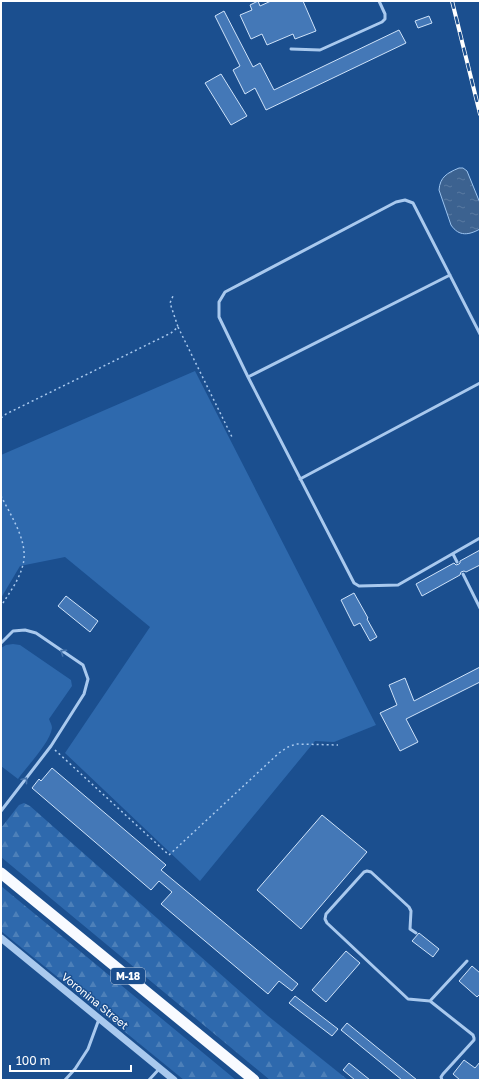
<svg xmlns="http://www.w3.org/2000/svg" width="481" height="1081" viewBox="0 0 481 1081" font-family="'Golos Text',sans-serif">
<defs>
<pattern id="forest-firs" width="22" height="20" patternUnits="userSpaceOnUse"><rect width="22" height="20" fill="#2e69ad"/><path d="M5 1l3.5 6h-7zM16 11l3.5 6h-7z" fill="#4d80b9"/></pattern>
<pattern id="water-ripples" width="26" height="14" patternUnits="userSpaceOnUse"><rect width="26" height="14" fill="#3c6290"/><path d="M2 4q2-2 4 0t4 0M15 11q2-2 4 0t4 0" fill="none" stroke="#597aa1"/></pattern>
</defs>
<rect width="100%" height="100%" fill="#1b4f8f"/>
<path fill="url(#forest-firs)" d="M24,803L30,806L268,1016L348,1080H270L1,857V828L19,805Z
M1,886L236,1080H184L1,931Z"/>
<path fill="#2e69ad" d="M195,371L376,725L334,742L315,741L200,881L65,753L150,627L65,557L20,566L1,598V455Z
M13,644L20,645L71,680L72,686L49,719C50,722 52,725 52,728C50,743 27,766 18,779L1,766V648L6,645Z"/>
<path fill="url(#water-ripples)" stroke="#9cc4f0" d="M459,168H463L467,171L480,203V229C469,235 459,237 451,225L439,190C440,177 447,173 459,168Z"/>
<path fill="#4478b7" stroke="#cfe3fa" d="M258,1L260,6L271,1H303L316,31L295,39L293,34L267,45L262,34L251,39L240,15L252,10L250,5Z
M224,11L253,67L260,63L274,90L399,30L406,43L266,110L255,88L245,94L233,70L240,66L215,16Z
M429,16L432,23L418,28L415,21Z
M221,74L247,116L231,125L205,83Z
M480,550V565L466,572L464,571L461,572L460,575L422,596L416,584L454,563L456,565L459,564L460,563V561Z
M354,593L368,618L367,619L377,637L370,641L360,623L354,626L341,600Z
M66,596L98,621L90,632L58,606Z
M480,667V682L406,719L418,742L400,751L380,713L397,705L389,685L405,678L414,701Z
M52,768L166,865L161,870L298,984L292,991L279,981L268,994L161,904L172,892L159,881L151,890L32,788L39,779L41,781Z
M322,815L367,852L301,929L257,890Z
M419,933L439,949L433,957L412,941Z
M346,951L360,963L326,1002L312,990Z
M472,966L480,973V994L477,997L459,981Z
M295,996L338,1029L332,1036L289,1003Z
M347,1023L417,1080H402L341,1030Z
M464,1060L475,1068L480,1062V1080H460L453,1074Z
M349,1063L370,1080H355L343,1070Z"/>
<g fill="none" stroke-linecap="round" stroke-linejoin="round">
<path stroke="#a9c9ee" stroke-width="1.5" stroke-dasharray="2 3" stroke-linecap="butt" d="M178,327L233,439
M1,418L6,414L171,333L178,327L170,303L173,296
M1,496C10,514 26,538 24,559C22,576 10,592 1,606
M55,750L169,855L279,753L288,747L296,744L338,745"/>
<path stroke="#a9c9ee" stroke-width="3" d="M291,49L320,50L382,22L385,19V14L379,1
M480,334L413,203L405,200L396,202L225,292L219,302V317L248,377L354,583L359,586L398,585L480,538
M248,377L450,275
M300,479L480,383
M453,554L457,562
M463,574L480,608
M1,643L13,631L25,630L36,633L83,665L88,679L84,694L51,746L1,811
M416,933L410,929L411,911L409,907L371,872L367,871L364,872L326,914L325,919L327,923L408,999L430,1001L473,1035L474,1038V1040L443,1074L441,1077L442,1080
M430,1001L467,961
M65,1080L75,1069L88,1049L99,1019
M149,1080L160,1068"/>
<path stroke="#a9c9ee" stroke-width="7" d="M1,938L174,1080"/>
<path stroke="#f8faff" stroke-width="11" d="M1,873L254,1080"/>
<g stroke="#fff" stroke-width="4">
<path id="rail" d="M452,1L480,114"/>
</g>
<use href="#rail" stroke="#1b4f8f" stroke-width="2.5" stroke-dasharray="8" stroke-linecap="butt"/>
</g>
<defs><path id="oneway-chevron" d="M-2-3.5L2.5 0L-2 3.5" fill="none" stroke-width="1.6" stroke-linecap="round" stroke-linejoin="round"/></defs>
<g stroke="#4674ac">
<use href="#oneway-chevron" transform="translate(63 652) rotate(-146)"/>
<use href="#oneway-chevron" transform="translate(25 780) rotate(-52)"/>
</g>
<g text-anchor="middle" stroke-width="3" stroke-linejoin="round" paint-order="stroke">
<rect fill="#1b4f8f" stroke="#bbcadd" stroke-width="1" x="111" y="968" width="34" height="16" rx="3"/>
<g font-size="10" font-weight="bold" fill="#fff">
<text x="128" y="980">М-18</text>
</g>
<g font-size="11" fill="#fff" stroke="#1b4f8f">
<text transform="translate(95 1001) rotate(39)" y="4">Voronina Street</text>
</g>
</g>
<rect width="481" height="1081" fill="none" stroke="#ffffff" stroke-width="4"/>
<path d="M10 1065v6h121v-6" fill="none" stroke="#ffffff" stroke-width="2"/>
<text x="16" y="1065" font-size="12" fill="#ffffff" stroke="#1b4f8f" stroke-width="3" paint-order="stroke">100 m</text>
</svg>
